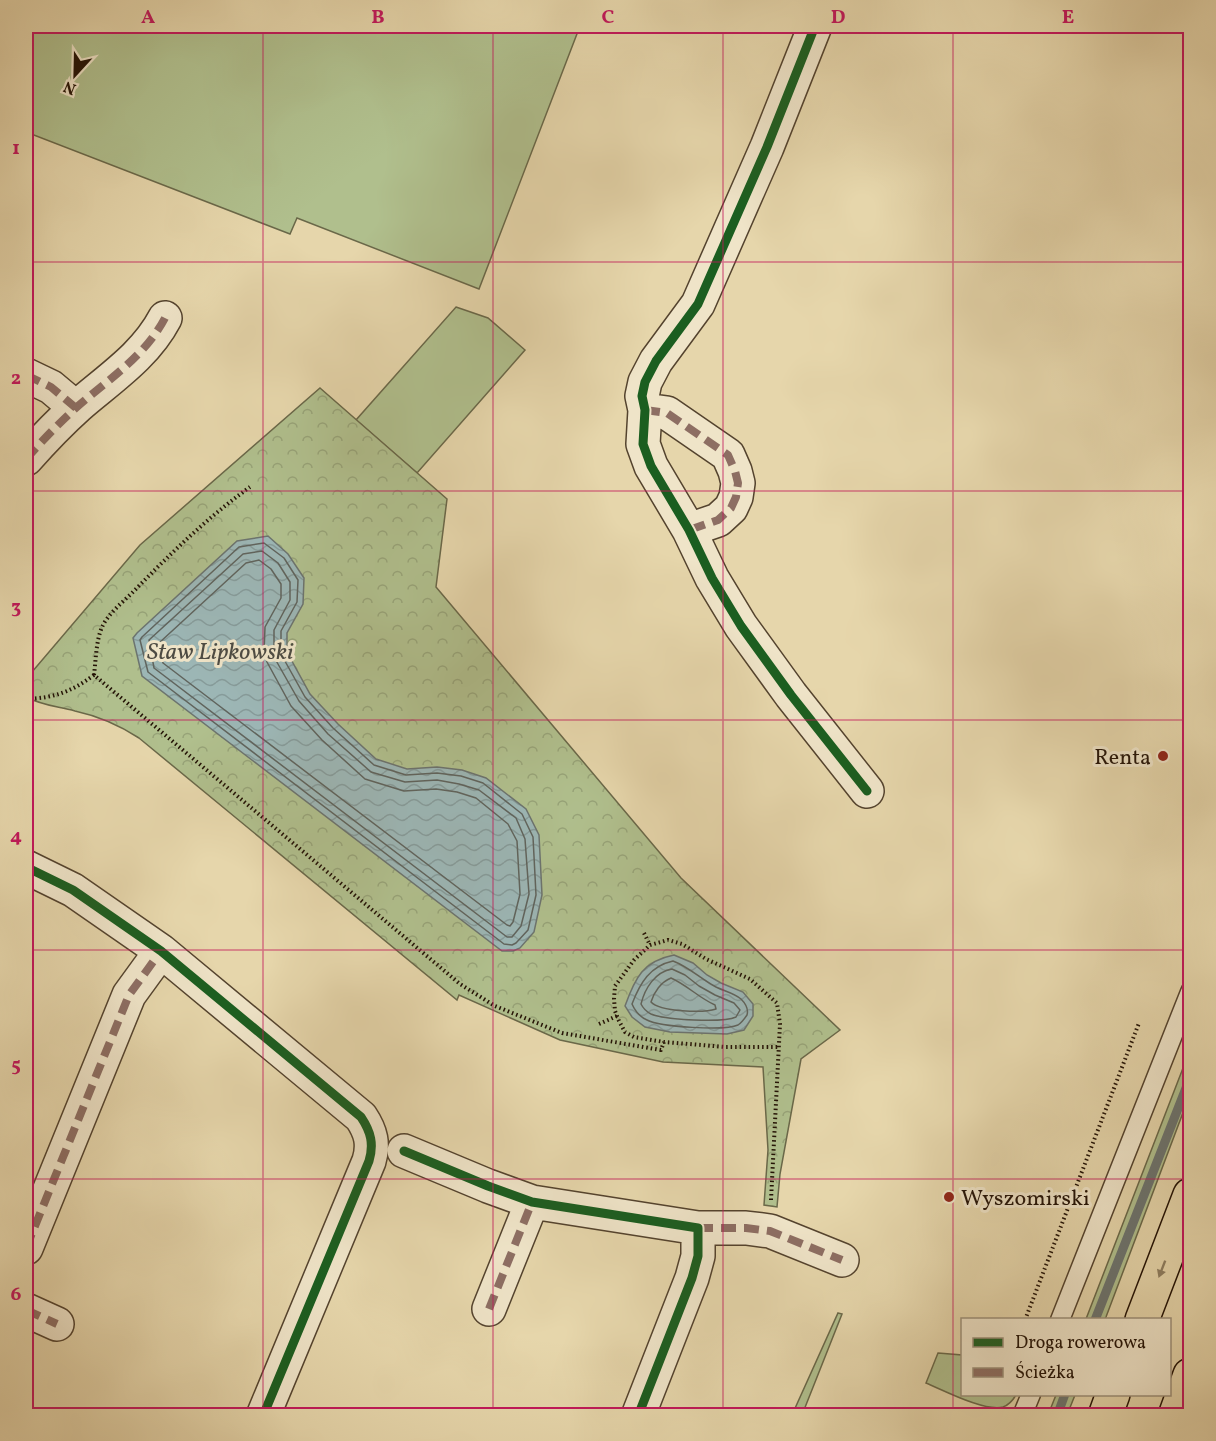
<svg xmlns="http://www.w3.org/2000/svg" width="1216" height="1441" viewBox="0 0 1216 1441" font-family="Vollkorn,serif">
<defs>
<pattern id="forest-crowns" width="20" height="18" patternUnits="userSpaceOnUse" patternTransform="scale(1.5)"><rect width="20" height="18" fill="#b0bf8d"/><path d="M2 6a3 3 0 1 1 6 0M12 15a3 3 0 1 1 6 0" fill="none" stroke="#97a378"/></pattern>
<pattern id="water-waves" width="16" height="10" patternUnits="userSpaceOnUse" patternTransform="scale(1.5)"><rect width="16" height="10" fill="#9cb6b5"/><path d="M0 5q4-4 8 0t8 0" fill="none" stroke="#869b9a"/></pattern>
</defs>
<rect width="100%" height="100%" fill="#e6d6ab"/>
<filter id="stains"><feTurbulence type="fractalNoise" baseFrequency=".00333" numOctaves="4"/><feColorMatrix values="0 0 0 0 .2 0 0 0 0 .09 0 0 0 0 .02 0 0 0 .5 -.17"/></filter>
<radialGradient id="worn" r=".72"><stop offset=".6" stop-color="#630" stop-opacity="0"/><stop offset="1" stop-color="#630" stop-opacity=".3"/></radialGradient>
<path fill="#b0bf8d" stroke="#6a6849" stroke-width="1.5" d="M26,26H580L479,289L297,218L290,234L26,132Z
M456,307L488,318L525,350L417,473L356,420Z
M1190,1050V1094L1106,1317L1105,1319H1086Z
M838,1313L842,1314L802,1415H792Z
M938,1353L962,1355V1394L1016,1395C1013,1400 1009,1405 1003,1407C985,1412 943,1390 926,1383Z
M1056,1395H1075L1067,1415H1048Z"/>
<path fill="url(#forest-crowns)" stroke="#6a6849" stroke-width="1.5" d="M320,388L447,499L436,587L681,878L840,1030L801,1059L780,1174L777,1207L764,1205L768,1150L763,1067L663,1062L560,1040L459,995L457,1000L139,738C119,725 98,716 75,711C56,706 44,706 26,697V679L140,545Z"/>
<path fill="url(#water-waves)" stroke="#6c746f" stroke-width="1.5" d="M268,536L288,554L304,578L303,604L287,633V652L310,694L338,724L376,759L407,769L437,767L462,770L486,778L526,809L539,835L542,895L534,932L520,948L513,951H502L142,676L133,638L137,633L237,541Z
M674,955L693,963L707,975L721,983L743,992L753,1004V1016L744,1030L727,1034L670,1032L645,1027L632,1017L625,1006C635,978 643,961 674,955Z"/>
<g fill="none" stroke-linecap="round" stroke-linejoin="round">
<path stroke="#60645d" stroke-width="1.5" d="M264,543L284,558L298,580L297,602L281,631V654L305,697L333,728L374,765L406,775L437,773L461,776L483,783L522,814L533,837L536,895L528,930L516,943L512,945L504,944L148,672L140,640L142,637L239,547Z
M262,551L278,563L290,582V600L274,630V657L299,701L328,734L371,772L405,782L437,780L459,784L479,790L516,818L525,839L529,894L521,926L512,937H507L154,668L149,640L243,554Z
M259,560L271,569L281,584V598L265,627L264,653L267,662L291,706L322,740L365,779L404,791L436,789L457,792L476,798L508,824L517,841L520,894L513,922L510,926L507,925L163,663L159,643L246,563Z
M673,961C689,967 701,979 716,987C724,991 734,993 741,999C745,1003 749,1008 747,1015C745,1018 741,1023 738,1025C725,1031 660,1027 647,1020C640,1017 635,1011 632,1004C640,983 650,966 673,961Z
M672,969L685,975L699,986L715,995L734,1003L740,1010L736,1017C723,1023 665,1020 651,1014C647,1012 643,1008 641,1004C645,988 655,972 672,969Z
M671,978C687,985 699,998 715,1005L716,1009C704,1013 660,1012 651,1002C654,992 661,982 671,978Z"/>
<path stroke="#6c746f" stroke-width="9" d="M1095,1320L1190,1078
M1057,1416L1065,1394"/>
<g stroke="#54432e" stroke-width="21">
<path id="lane" d="M1060,1320L1190,992
M1022,1416L1031,1394"/>
</g>
<g stroke="#54432e" stroke-width="36">
<path id="street" d="M815,26L767,147L698,304L656,361L645,382L642,396L645,410L643,444L651,466L689,530L712,578L741,626L791,695L867,791
M26,375L51,387L76,408
M645,410L667,413L728,455L735,471L738,483L736,497L731,508L718,520L689,530
M26,459C42,441 59,423 78,406C109,379 145,356 165,318
M26,867L73,890L161,951L361,1117C371,1132 374,1144 369,1161L263,1416
M404,1151L488,1186L532,1202L698,1228V1256L692,1278L638,1416
M698,1228H746L770,1231L842,1260
M26,1248L129,995L161,951
M489,1309L532,1202
M26,1310L57,1324"/>
</g>
<g stroke="#231205" stroke-width="36">
<path id="primary" d="M1142,1320L1190,1195
M1105,1416L1113,1394
M1175,1416L1190,1375"/>
</g>
<path stroke="#231205" stroke-width="4" stroke-dasharray="1.5 3" stroke-linecap="butt" d="M94,675C96,659 96,639 103,625C110,612 123,602 134,591C170,554 208,517 250,487
M26,699C54,698 71,692 94,675L460,984L495,1006L562,1033L661,1050L664,1042
M644,933L650,945
M599,1024L617,1016
M771,1200L780,1024L777,1003L750,979L706,959L682,944L668,940L650,945L634,960L615,986L614,999L615,1011L619,1021L625,1032L634,1037L664,1042L726,1047H778
M1025,1320L1139,1023"/>
<use href="#lane" stroke="#efe4c8" stroke-width="18"/>
<use href="#street" stroke="#efe4c8" stroke-width="33"/>
<use href="#primary" stroke="#e6d6ab" stroke-width="33"/>
<path stroke="#8d6e63" stroke-width="8" stroke-dasharray="15 8" stroke-linecap="butt" d="M26,375L51,387L76,408
M645,410L667,413L728,455L735,471L738,483L736,497L731,508L718,520L689,530
M26,459C42,441 59,423 78,406C109,379 145,356 165,318
M698,1228H746L770,1231L842,1260
M26,1248L129,995L161,951
M489,1309L532,1202
M26,1310L57,1324"/>
<g stroke="#efe4c8" stroke-width="13">
<path id="cycleway" d="M815,26L767,147L698,304L656,361L645,382L642,396L645,410L643,444L651,466L689,530L712,578L741,626L791,695L867,791
M26,867L73,890L161,951L361,1117C371,1132 374,1144 369,1161L263,1416
M404,1151L488,1186L532,1202L698,1228V1256L692,1278L638,1416"/>
</g>
<use href="#cycleway" stroke="#1b5e20" stroke-width="9"/>
</g>
<defs><path id="oneway-solid" d="M-6-.8H1V-3.2L6.5 0L1 3.2V.8H-6Z" transform="scale(1.5)"/></defs>
<use fill="#8e7e60" href="#oneway-solid" transform="translate(1162 1269) rotate(111)"/>
<path fill="none" stroke="#c2185b" stroke-width="1.5" stroke-opacity="0.55" d="M263,26V1416M493,26V1416M723,26V1416M953,26V1416M26,262H1190M26,491H1190M26,720H1190M26,950H1190M26,1179H1190"/>
<g fill="#8f2418" stroke="#efe4c8" stroke-width="2">
<circle cx="1163" cy="756" r="6"/>
<circle cx="949" cy="1197" r="6"/>
</g>
<g text-anchor="middle" stroke-width="6" stroke-linejoin="round" paint-order="stroke">
<g font-size="22" fill="#231205" stroke="#efe4c8" text-anchor="end">
<text x="1151" y="764">Renta</text>
<text x="961" y="1205" text-anchor="start">Wyszomirski</text>
</g>
<g font-size="24" font-style="italic" fill="#4d4b43" stroke="#efe4c8">
<text x="220" y="659">Staw Lipkowski</text>
</g>
</g>
<rect width="1216" height="1441" fill="none" stroke="#e6d6ab" stroke-width="66"/>
<rect x="961" y="1318" width="210" height="78" fill="#efe4c8" stroke="#9d907a" stroke-width="1.5"/>
<rect x="973" y="1338" width="30" height="9" fill="#1b5e20" stroke="#9d907a" stroke-width="1.5"/>
<text x="1015" y="1348" font-size="18" fill="#231205">Droga rowerowa</text>
<rect x="973" y="1368" width="30" height="9" fill="#8d6e63" stroke="#9d907a" stroke-width="1.5"/>
<text x="1015" y="1378" font-size="18" fill="#231205">Ścieżka</text>
<g transform="translate(75 75) rotate(202)" stroke="#efe4c8" stroke-width="4.5" paint-order="stroke">
<path d="M0-4.5L10 22L0 15L-10 22Z" fill="#231205"/>
<text y="-9" font-size="16" font-weight="bold" text-anchor="middle" fill="#231205">N</text>
</g>
<rect x="33" y="33" width="1150" height="1375" fill="none" stroke="#c2185b" stroke-width="2"/>
<g font-size="20" text-anchor="middle" font-weight="bold" fill="#c2185b">
<text x="148" y="23">A</text>
<text x="378" y="23">B</text>
<text x="608" y="23">C</text>
<text x="838" y="23">D</text>
<text x="1068" y="23">E</text>
<text x="16" y="154">1</text>
<text x="16" y="384">2</text>
<text x="16" y="613">3</text>
<text x="16" y="842">4</text>
<text x="16" y="1071">5</text>
<text x="16" y="1300">6</text>
</g>
<rect width="100%" height="100%" filter="url(#stains)"/>
<rect width="100%" height="100%" fill="url(#worn)"/>
</svg>
